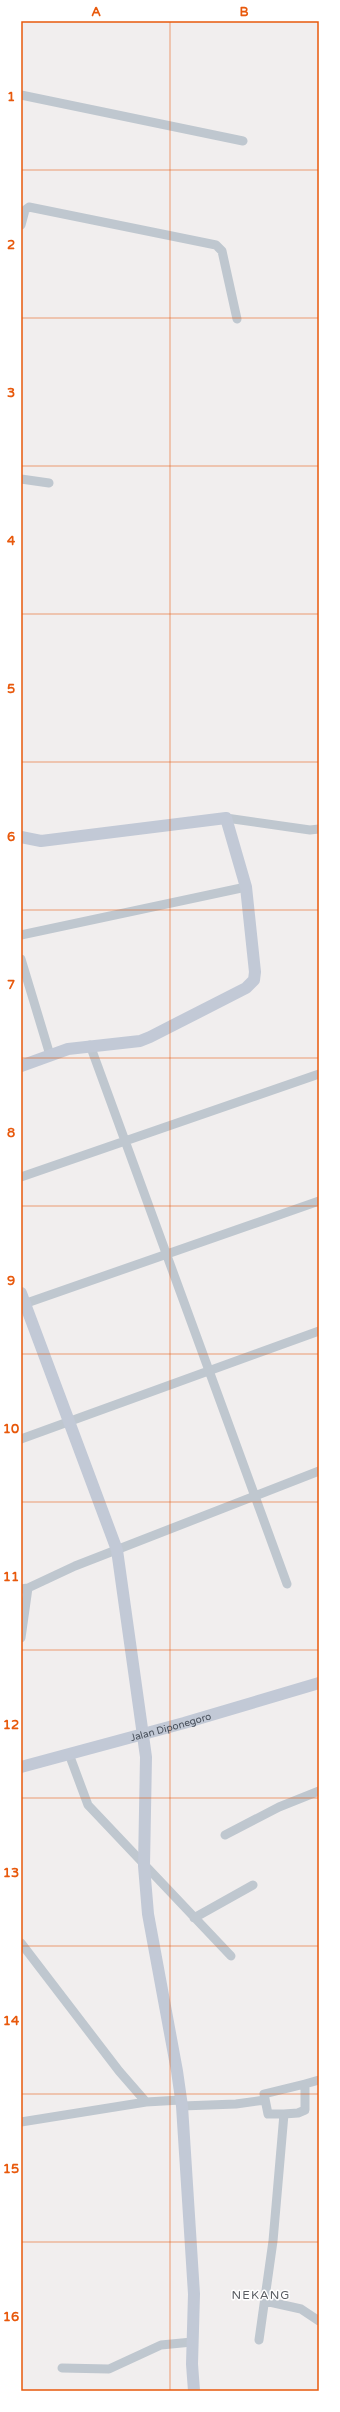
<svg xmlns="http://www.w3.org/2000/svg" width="340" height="2412" viewBox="0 0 340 2412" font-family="'Varela Round',sans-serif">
<rect width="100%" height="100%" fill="#f1eeee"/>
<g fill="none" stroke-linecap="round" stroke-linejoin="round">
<path stroke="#bfc7cf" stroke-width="9" d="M21,95L243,141
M21,225L25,210L29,207L216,245L222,251L237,319
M21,479L49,483
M226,818L310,830L319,829
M21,935L246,887
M21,959L50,1055
M90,1045L287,1584
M21,1177L319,1074
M21,1305L319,1201
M21,1439L319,1331
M21,1589L28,1588L75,1566L319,1471
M21,1638L28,1588
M69,1754L88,1805L231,1956
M225,1835L279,1807L319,1791
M194,1918L253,1885
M21,1943L119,2071L146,2102L181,2100
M182,2106L236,2104L265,2100
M284,2114H268L264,2094L305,2084
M21,2122L146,2102
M265,2301L301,2309L319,2321
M259,2340L273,2241L284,2114L298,2113L305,2110V2084L319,2080
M62,2368L109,2369L161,2345L192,2342"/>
<g stroke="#c2c9d6" stroke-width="12">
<path d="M21,837L41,841L226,818L246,887L255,972L254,980L246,988L150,1037L140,1041L68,1049L21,1066"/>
<path d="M21,1293L117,1550L146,1757L144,1866L148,1914L177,2071L182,2106L194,2294L192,2364L194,2391"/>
<path id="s1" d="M21,1767L184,1723L319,1683"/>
</g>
</g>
<path fill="none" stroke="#e8590c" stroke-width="1" stroke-opacity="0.55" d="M170,21V2391M21,170H319M21,318H319M21,466H319M21,614H319M21,762H319M21,910H319M21,1058H319M21,1206H319M21,1354H319M21,1502H319M21,1650H319M21,1798H319M21,1946H319M21,2094H319M21,2242H319"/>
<g text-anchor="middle" stroke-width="3" stroke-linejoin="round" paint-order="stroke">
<g font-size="10" fill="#474f5a" stroke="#fff">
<text dy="4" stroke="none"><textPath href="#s1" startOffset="155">Jalan Diponegoro</textPath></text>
</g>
<g font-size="12" letter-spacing="1" fill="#5b5e63" stroke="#fff">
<text x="261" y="2299">NEKANG</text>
</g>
</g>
<rect width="340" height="2412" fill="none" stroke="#ffffff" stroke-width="44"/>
<rect x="22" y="22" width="296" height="2368" fill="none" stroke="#e8590c" stroke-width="1.5"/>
<g font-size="13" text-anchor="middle" font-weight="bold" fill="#e8590c">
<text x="96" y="16">A</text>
<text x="244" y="16">B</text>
<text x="11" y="101">1</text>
<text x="11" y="249">2</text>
<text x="11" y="397">3</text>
<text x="11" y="545">4</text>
<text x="11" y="693">5</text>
<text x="11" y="841">6</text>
<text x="11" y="989">7</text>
<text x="11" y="1137">8</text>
<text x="11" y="1285">9</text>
<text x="11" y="1433">10</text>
<text x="11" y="1581">11</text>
<text x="11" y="1729">12</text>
<text x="11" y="1877">13</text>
<text x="11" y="2025">14</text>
<text x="11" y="2173">15</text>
<text x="11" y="2321">16</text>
</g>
</svg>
